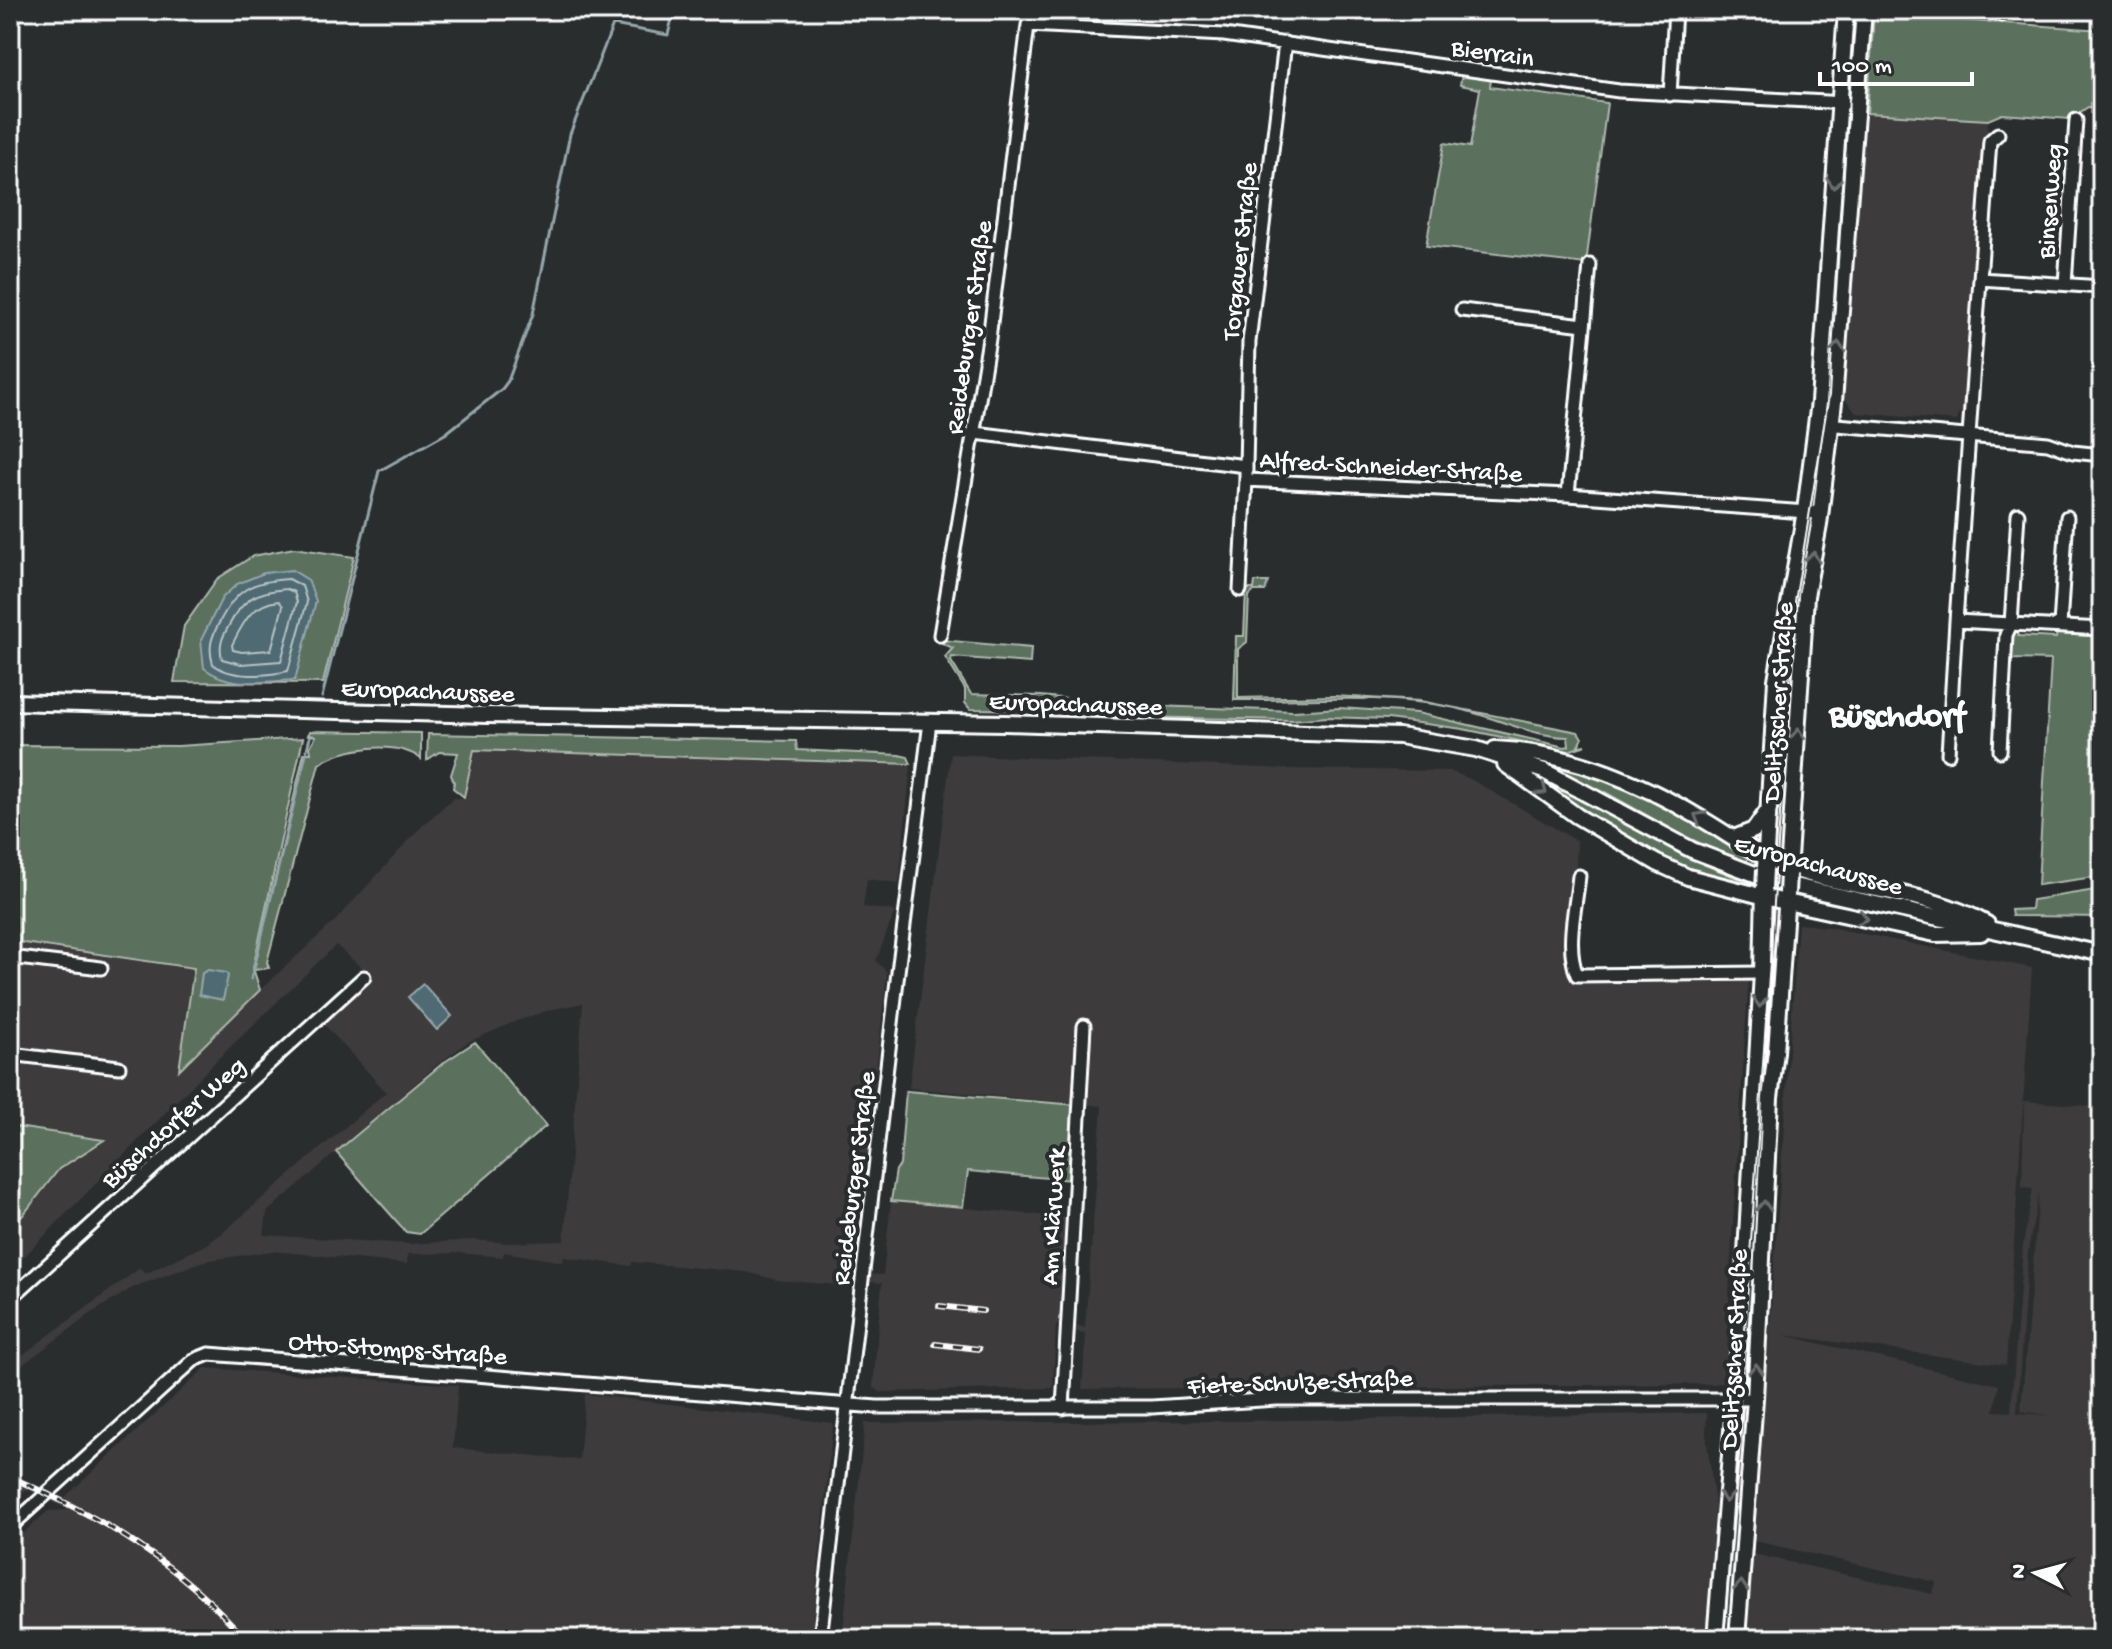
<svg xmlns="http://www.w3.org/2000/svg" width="2112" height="1649" viewBox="0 0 2112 1649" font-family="'Gochi Hand',sans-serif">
<rect width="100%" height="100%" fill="#2a2d2e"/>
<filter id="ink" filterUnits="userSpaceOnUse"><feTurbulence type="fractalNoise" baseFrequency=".0125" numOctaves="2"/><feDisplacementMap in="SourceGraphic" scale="16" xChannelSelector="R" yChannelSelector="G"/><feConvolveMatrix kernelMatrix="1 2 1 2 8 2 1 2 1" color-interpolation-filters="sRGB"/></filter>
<g filter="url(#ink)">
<path fill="#3e3b3b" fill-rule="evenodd" d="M1867,113L1988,120L1965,414H1959L1957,421L1856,413L1844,398L1859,187Z
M474,750L911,764L899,883L867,879L863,907L895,911L876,961L887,972L854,1273L883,1275L891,1201L1069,1218L1065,1317L1061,1319L1085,1328L1102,1106L909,1088L951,754L1286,769L1450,771L1472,780L1577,841L1572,975L1749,973L1730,1270L1727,1376L1722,1383L1712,1384L1082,1389L1086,1335L1056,1325L1053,1388L880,1392L873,1387L882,1283L850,1280L849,1286L777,1280L746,1272L632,1262L631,1266L564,1257L563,1262L504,1252L503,1257L460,1253L408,1254L407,1264L272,1251L204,1261L134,1287L96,1310L10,1374V1364L140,1268L145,1274L207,1244L221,1234L386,1092L322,1022L374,979L336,945L223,1054L10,1271V1228L23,1215L59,1169L103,1140L10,1126V941L194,968L180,1069L260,990L336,920L421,827L453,798H465ZM583,1003L564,1241L506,1243L474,1240L409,1244L264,1235L267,1212L438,1064L468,1042L514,1022L549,1010Z
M1798,924L1829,927L2032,968L2006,1365L1783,1335L1999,1385L1994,1411L2011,1412L2023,1245L2033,1188L2022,1187L2024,1101L2102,1107V1639H1747L1753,1554L1933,1594L1936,1582L1755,1541ZM2039,1192L2021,1411L2048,1415L2017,1413L2028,1251Z
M205,1368L458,1385L453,1448L579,1460L585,1394L833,1423L811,1639H10V1545L48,1511L69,1510L27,1489L10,1504V1472L64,1498Z
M1707,1413L1706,1433L1715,1505L1706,1639H842L865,1423L1231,1421Z"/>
<path fill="#5b715d" stroke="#adb8ae" stroke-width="2" d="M1874,14L2102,30V108L2088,107L2070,119L2002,114L1988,120L1867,113Z
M1462,74L1491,79L1490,87L1607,103L1586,264L1426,246L1444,143L1470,147L1480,89L1460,85Z
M294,548L354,557L323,683L174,682L184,626L217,579L253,556Z
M1255,582H1268L1265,591H1254L1249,596L1247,642L1238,649V698L1334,696L1420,701L1578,732L1582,738L1578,746L1586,745L1568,751L1463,729L1388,719L1327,717L1292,720L1131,717L1045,710L970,709L965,703V689L945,657L953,648L942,643V640L1031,648L1030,663L952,657L951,661L971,694L1041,696L1127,705L1294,711L1339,708L1417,713L1565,747L1569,746L1568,737C1527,736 1490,714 1450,707C1379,693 1306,701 1234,700L1236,636H1244L1246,589H1254Z
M2018,628V636L2056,638L2057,630L2061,631V634L2097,636L2098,632H2102V876L2038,885L2051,660L2008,659L2010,631Z
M310,731L421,733V759C397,740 343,747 319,764L267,962L269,968L254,970L304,753H311L310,747L316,736L308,735Z
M428,734L796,741L797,750L899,755L908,757L911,764L474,750L464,797L453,788L454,782L451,775L458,753L439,752L427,760Z
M303,738L253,968L260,990L179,1070L194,968L10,941V745L178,746Z
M1517,754L1543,758L1624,784L1750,852L1746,864L1686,837L1605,792L1603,794Z
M1521,769L1544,778L1684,856L1754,885L1678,868L1591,820Z
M2102,889V917L2012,916L2011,910L2031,909L2032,900Z
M475,1042L546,1126L420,1234L406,1232L336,1152L443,1063Z
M906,1091L1077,1105L1071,1180L968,1171L963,1207L891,1201L896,1170L900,1165Z
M10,1126L104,1140L59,1169L23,1215L10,1228Z"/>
<path fill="#4f6b73" stroke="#95a6ab" stroke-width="2" d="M292,570L308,580L316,601L295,680C262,681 231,689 204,668L201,640L222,598L237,584L264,573Z
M208,970L226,973L228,976L223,1000L199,995L202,973Z
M423,984L452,1016L437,1030L408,997Z"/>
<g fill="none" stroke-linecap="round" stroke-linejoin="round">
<path stroke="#b9c4c7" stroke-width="2" d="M289,579L302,586L307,602L288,671C267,676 231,679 213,664C208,648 211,638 219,623C236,589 252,581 289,579Z
M287,589L294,592L297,602L281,661L241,664L222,659C219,646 221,640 227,629C242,600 254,591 287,589Z
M279,601L283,606L271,650L242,652L233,650L232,645C243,623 251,604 279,601Z"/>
<path stroke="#95a6ab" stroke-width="3" d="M322,697L379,471L445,434L502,389L508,381L533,314L570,134L613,25L668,35L674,10
M251,979L310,737"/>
<g stroke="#fff" stroke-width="17">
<path id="minor" d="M2001,15L2002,10
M1670,95L1675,10
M1980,279L1990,141L1998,134
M2065,284L2076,120
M2102,287L1980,279L1956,621L2102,629
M1462,310L1584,325
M1825,424L2048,443L2073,452L2102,455
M975,433L1246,466V480L1568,495L1820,513
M1246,466L1249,342L1285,43
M1568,495L1590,265
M1240,590L1246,480
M2060,626L2067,517
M940,635L989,339L1028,25L1224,35L1619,91L1846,103
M2000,751L2006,635L2011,624L2018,514
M1948,754L1956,621
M1579,876C1576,906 1565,946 1577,975L1762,973
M10,957L101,968
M10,1054L119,1067
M10,1299L364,977
M1063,1408L1084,1026
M10,1527L194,1360L209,1354L877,1407H1152L1277,1399H1755
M820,1639L898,972L930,722"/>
</g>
<g stroke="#fff" stroke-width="20">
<path id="major" d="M10,702L487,715L1005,723L1399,736L1476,749L1544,771L1692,850L1776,882L2102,954
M1495,749C1568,752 1640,782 1702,819C1728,834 1754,854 1782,865C1849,891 1924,888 1987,924
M1505,764L1577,816L1657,863L1688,877L1777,900L1935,934L1981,933
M1734,838L1754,830L1769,809
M1765,869L1776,680L1805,511L1819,402L1846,10
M1788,874L1806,596L1819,525L1834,402L1864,10
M1715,1639L1745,1271L1762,973L1764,888
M1737,1639L1755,1399L1770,1098L1776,1052L1787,893"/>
</g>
<use href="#minor" stroke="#2a2d2e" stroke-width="11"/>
<use href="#major" stroke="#2a2d2e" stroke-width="14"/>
<path stroke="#fff" stroke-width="2" d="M1724,1639L1794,608L1829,395L1855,10"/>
<g stroke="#fff" stroke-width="6">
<path id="rail" d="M939,1306L983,1311
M935,1344L979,1349
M10,1477C99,1515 182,1565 245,1639"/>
</g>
<use href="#rail" stroke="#2a2d2e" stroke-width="3" stroke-dasharray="9" stroke-linecap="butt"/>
<g stroke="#fff" stroke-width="20" stroke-linecap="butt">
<path id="major-bridge" d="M1764,888L1765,869
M1787,893L1788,874"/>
</g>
<use href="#major-bridge" stroke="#2a2d2e" stroke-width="14"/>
</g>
<defs><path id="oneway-chevron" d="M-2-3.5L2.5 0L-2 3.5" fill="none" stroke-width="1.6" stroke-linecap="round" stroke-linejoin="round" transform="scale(2)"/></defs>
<g stroke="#6a6c6d">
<use href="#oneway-chevron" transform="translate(1834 183) rotate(94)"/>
<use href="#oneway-chevron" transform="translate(1838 347) rotate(-86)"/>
<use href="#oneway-chevron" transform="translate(1813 557) rotate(-80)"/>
<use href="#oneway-chevron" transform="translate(1798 734) rotate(-86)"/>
<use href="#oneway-chevron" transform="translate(1542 790) rotate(38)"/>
<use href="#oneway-chevron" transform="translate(1699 817) rotate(-150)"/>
<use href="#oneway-chevron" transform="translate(1863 918) rotate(12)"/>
<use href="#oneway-chevron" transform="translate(1760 1002) rotate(93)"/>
<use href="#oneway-chevron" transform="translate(1764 1206) rotate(-86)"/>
<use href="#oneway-chevron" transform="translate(1756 1369) rotate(-88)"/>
<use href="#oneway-chevron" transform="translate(1726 1497) rotate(95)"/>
<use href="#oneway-chevron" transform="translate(1741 1586) rotate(-86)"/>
</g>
</g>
<g text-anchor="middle" stroke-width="8" stroke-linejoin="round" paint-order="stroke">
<g font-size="26" fill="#fff" stroke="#2a2d2e">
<text transform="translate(1493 51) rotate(8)" y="9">Bierrain</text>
<text transform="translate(2048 201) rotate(-86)" y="9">Binsenweg</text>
<text transform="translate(1238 251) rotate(-84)" y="9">Torgauer Straße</text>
<text transform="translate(967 327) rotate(-82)" y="9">Reideburger Straße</text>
<text transform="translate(1391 465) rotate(3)" y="9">Alfred-Schneider-Straße</text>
<text transform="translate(428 689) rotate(2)" y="9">Europachaussee</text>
<text transform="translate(1076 702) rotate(2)" y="9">Europachaussee</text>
<text transform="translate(1776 702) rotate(-86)" y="9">Delitzscher Straße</text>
<text transform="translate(1819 863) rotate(15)" y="9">Europachaussee</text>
<text transform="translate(172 1121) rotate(-42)" y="9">Büschdorfer Weg</text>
<text transform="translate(852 1178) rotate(-83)" y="9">Reideburger Straße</text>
<text transform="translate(1051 1216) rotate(-87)" y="9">Am Klärwerk</text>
<text transform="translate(398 1347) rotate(4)" y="9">Otto-Stomps-Straße</text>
<text transform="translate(1732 1349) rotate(-87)" y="9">Delitzscher Straße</text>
<text transform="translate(1300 1380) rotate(-2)" y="9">Fiete-Schulze-Straße</text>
</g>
<g font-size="34" font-weight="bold" fill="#fff" stroke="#2a2d2e">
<text x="1897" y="725">Büschdorf</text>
</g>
</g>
<rect width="2112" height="1649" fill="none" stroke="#2a2d2e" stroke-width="40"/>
<rect x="20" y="20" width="2072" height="1609" fill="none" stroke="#fff" stroke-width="3" filter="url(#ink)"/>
<g transform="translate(2036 1573) rotate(276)" stroke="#2a2d2e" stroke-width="6" paint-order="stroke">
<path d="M0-6L14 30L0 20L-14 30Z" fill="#ffffff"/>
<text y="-12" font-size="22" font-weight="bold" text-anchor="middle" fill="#ffffff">N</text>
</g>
<path d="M1820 72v12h152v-12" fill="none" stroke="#ffffff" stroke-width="4"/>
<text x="1832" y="72" font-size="24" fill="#ffffff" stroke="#2a2d2e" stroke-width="6" paint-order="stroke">100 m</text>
</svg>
